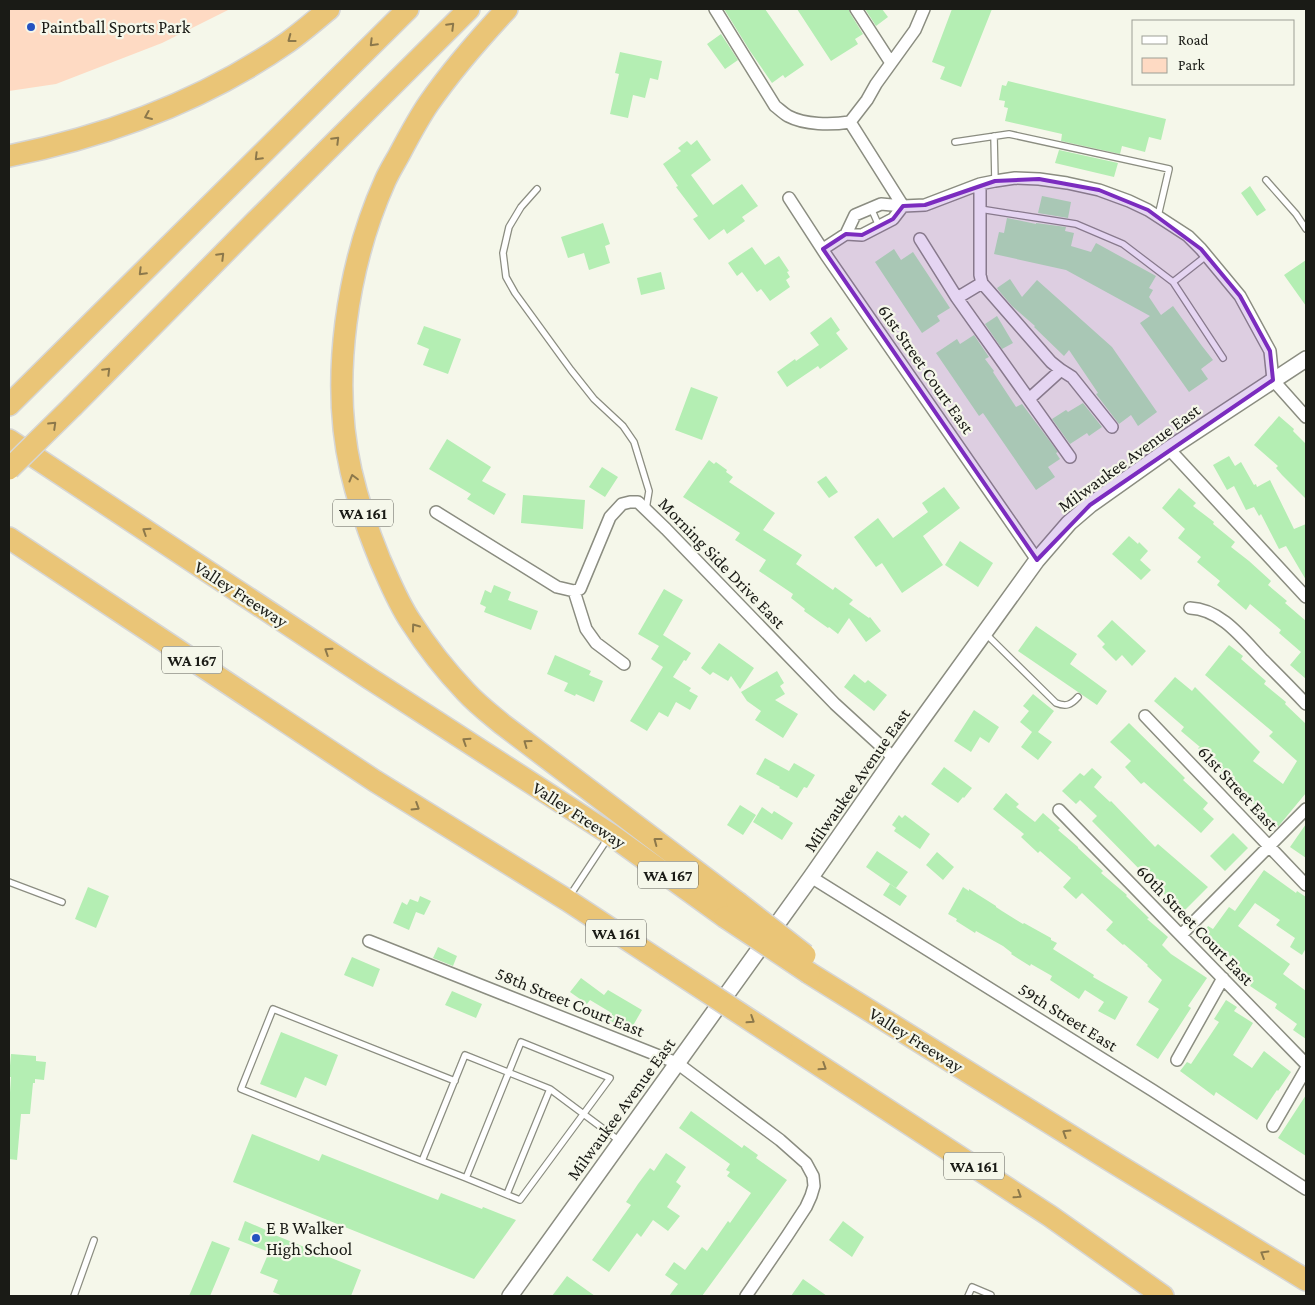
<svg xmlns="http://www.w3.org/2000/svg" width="1315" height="1305" viewBox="0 0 1315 1305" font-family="'Crimson Pro',serif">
<rect width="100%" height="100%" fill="#f5f7ea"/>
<path fill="#fedac3" d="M9,9H230L162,43L56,84L9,91Z"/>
<path fill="#b4eeb3" d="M724,9H765L804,65L785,78L783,75L772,83L750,51Z
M797,9H849L850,13L863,34L855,39L858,44L831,61Z
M865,9H882L888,17L876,26Z
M952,9H992L961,87L940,79L945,67L932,62Z
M721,34L738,60L725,69L707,44Z
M620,52L662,61L658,80L650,78L645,98L633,95L628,118L610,114L619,74L615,73Z
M1008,81L1166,119L1161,140L1149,137L1145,152L1122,146L1120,154L1061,141L1062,134L1005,121L1008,108L1004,107L1005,101L999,100L1002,85L1006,86Z
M697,140L711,160L691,175L713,205L742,184L758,206L742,217L745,221L727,234L724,229L709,240L693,219L698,216L676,187L678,186L663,164L681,151L678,148L687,141L691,145Z
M1059,150L1118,163L1114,177L1055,163Z
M1250,186L1266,210L1257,216L1241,193Z
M1042,196L1071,202L1068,218L1038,213Z
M1007,218L1036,224V223L1066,227L1065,231L1074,233L1071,246L1091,252L1096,243L1156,276L1149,288L1153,290L1149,297L1161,315L1173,306L1202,346L1213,360L1201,369L1208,379L1189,392L1140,323L1150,316L1066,270L994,254L999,232L1004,233Z
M603,223L610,244L605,246L610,263L589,270L584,253L568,258L561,237Z
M752,247L765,265L779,256L789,271L787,272L790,277L786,280L790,287L770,301L761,289L757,292L742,272L737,276L728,263Z
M894,249L901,260L913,252L950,308L937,316L940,321L922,333L875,262Z
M1306,260V306L1284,275Z
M661,272L665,289L641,295L637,278Z
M1010,279L1022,297L1037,280L1112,347L1157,412L1138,426L1131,415L1119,424L1096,394L1098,393L1069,350L1064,356L1034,327L1035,326L1012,306L1000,292L997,288Z
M997,316L1013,343L1002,349L985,324Z
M831,317L840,330L836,333L848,349L820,369L818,366L787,387L777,372L795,359L796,361L819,345L810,333Z
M424,326L461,339L448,374L423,365L429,349L417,344Z
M974,335L989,357L985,359L994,371L993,372L1016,407L1022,404L1058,452L1056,453L1060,459L1048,467L1055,477L1036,490L983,413L979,416L936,353L957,339L960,344Z
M691,387L718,397L702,440L675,430Z
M1083,403L1102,427L1089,436L1087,433L1070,444L1052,419L1066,410L1068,412Z
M1279,416L1294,429L1293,431L1306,444V499L1282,475L1276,468L1278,466L1254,445Z
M447,439L491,467L482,481L506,494L494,515L467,499L471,494L429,469Z
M1229,456L1235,466L1241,462L1254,485L1256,484L1257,487L1270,480L1294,529L1306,524V580L1286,546L1279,549L1261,514L1259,516L1254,507L1246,510L1234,486L1227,490L1213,465Z
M709,460L714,464L716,462L727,470L726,472L733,477L729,482L775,513L763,530L802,555L796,564L833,590L835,587L853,600L849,604L869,618L870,617L881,631L866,642L849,618L838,634L829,627L828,628L804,611L805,609L791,598L793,594L759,571L766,560L735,540L740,533L683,497Z
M602,467L618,477L605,497L589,487Z
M826,476L838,492L829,498L817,482Z
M944,487L960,508L923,536L943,565L902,593L882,563L876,567L854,537L878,518L893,538L928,512L922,503Z
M1179,488L1196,503L1193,506L1214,522L1213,524L1235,542L1231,547L1249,561L1271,581L1268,585L1287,601L1285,603L1306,621V679L1290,665L1301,652L1279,633L1281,630L1250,604L1246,610L1217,585L1220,581L1197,562L1201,557L1178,538L1185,529L1162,508Z
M523,495L585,500L583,529L521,523Z
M1129,536L1138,544L1139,542L1148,551L1140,560L1151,570L1141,580L1112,554Z
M960,541L993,563L978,587L945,565Z
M494,585L511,592L508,600L538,611L531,630L484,612L486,607L480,604L485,590L491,593Z
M664,589L683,600L663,635L691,653L686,661L684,660L673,677L691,688L689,691L698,696L690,710L676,702L668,717L659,712L647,731L630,721L663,667L651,659L659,646L638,634Z
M1112,620L1146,651L1132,666L1122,655L1116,661L1102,647L1105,644L1097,636Z
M1036,626L1077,654L1070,664L1107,691L1097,705L1018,651Z
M719,643L754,668L740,689L731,676L728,681L713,672L710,675L701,668Z
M1229,645L1243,656L1241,659L1266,681L1264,684L1286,702L1285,704L1306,724V793L1277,828L1263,816L1266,813L1243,796L1246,792L1222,774L1223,773L1198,748L1200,747L1181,731L1184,727L1154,701L1175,677L1192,691L1195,687L1260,752L1253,761L1283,784L1297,761L1269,736L1273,732L1205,675Z
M555,655L591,671L589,675L603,681L594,702L576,694L575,696L564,691L568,683L547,674Z
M777,671L784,683L780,686L785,694L775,700L798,714L783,738L755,720L761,711L747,701L741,692Z
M854,674L865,683L868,680L887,695L874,711L844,687Z
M1033,694L1054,711L1038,732L1052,742L1038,760L1021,747L1032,732L1020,722L1029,711L1023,706Z
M974,710L999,727L989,743L980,737L971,752L954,741Z
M1129,723L1185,778L1183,780L1208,803L1203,809L1214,819L1201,833L1144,782L1141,784L1125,767L1131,761L1110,742Z
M765,758L789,771L794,763L815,775L807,788L804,787L797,798L779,788L780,787L756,774Z
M944,767L972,788L964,798L963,797L958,803L931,784Z
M1092,768L1102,777L1094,787L1110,802L1111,801L1155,847L1158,844L1208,887L1184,911L1150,882L1151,881L1092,821L1097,816L1080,800L1076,804L1062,791L1080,773L1084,776Z
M1006,793L1019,804L1016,807L1035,822L1043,813L1060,828L1058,830L1078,847V848L1103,871L1101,873L1127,895L1126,896L1149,918L1147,919L1168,937L1162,945L1171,954L1207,978L1188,1006L1191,1008L1158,1059L1136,1045L1159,1009L1148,1002L1162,980L1147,966L1148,965L1124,944L1123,945L1106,930L1113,922L1082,893L1076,899L1063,887L1071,878L1040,851L1038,853L1021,837L1024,834L993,809Z
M740,805L756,815L743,835L727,825Z
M762,807L772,814L774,811L793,823L782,840L753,822Z
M899,815L902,818L905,815L930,834L920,849L894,831L896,828L892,825Z
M1306,824V858L1290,847Z
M1233,833L1248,848L1225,871L1210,856Z
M877,851L908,872L896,888L866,867Z
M937,852L954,867L943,880L926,865Z
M1264,870L1296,893L1297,891L1306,897V948L1302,955L1290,947L1295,938L1276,925L1280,920L1255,903L1238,926L1290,964L1283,974L1306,991V1039L1293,1030L1297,1024L1275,1008L1277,1004L1250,986L1253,981L1229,964L1233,959L1201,936L1208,926L1213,929L1229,907L1235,911Z
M890,884L907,896L900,906L883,895Z
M88,887L109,896L96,928L75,919Z
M963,887L969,891V889L996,906V907L1002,911L1023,924L1024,923L1051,938V940L1057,943L1053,949L1094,975L1093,977L1128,997L1115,1020L1098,1011L1104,1002L1085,990L1079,999L1050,980L1052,976L1031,964L1030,966L1011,954L1012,953L1003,946L976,931L975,933L956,921L957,919L948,914Z
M420,896L431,901L424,915L416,912L409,930L393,923L402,902L407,905L410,899L418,902Z
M438,947L457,956L453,966L433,958Z
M352,957L380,969L373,987L344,975Z
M581,978L604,995L608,990L642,1010L631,1029L619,1021L617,1025L606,1018L610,1012L590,1000L587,1004L570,992Z
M452,991L482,1004L476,1018L445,1005Z
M1226,1000L1237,1007L1234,1011L1253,1023L1233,1055L1252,1068L1264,1051L1291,1072L1278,1091L1277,1090L1257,1120L1216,1092L1214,1096L1180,1071L1187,1062L1191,1064L1219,1022L1214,1019Z
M281,1032L338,1055L326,1086L305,1077L296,1098L260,1084Z
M11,1054L36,1056V1061L46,1062L44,1080L35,1079V1083H33L30,1114H21L17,1160L9,1159V1108L11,1077H9Z
M1306,1095V1156L1278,1138Z
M691,1111L742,1148L744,1145L758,1155L756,1158L787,1180L702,1296H669L678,1284L665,1275L674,1262L685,1270L702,1247L707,1251L728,1221L730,1223L751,1193L727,1176L730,1172L726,1170L730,1164L679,1128Z
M252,1134L319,1161L322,1154L438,1200L441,1193L482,1209L483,1207L516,1220L474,1279L233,1182Z
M666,1153L686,1167L676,1182L681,1186L667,1207L680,1216L668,1231L653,1220L641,1237L637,1233L609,1272L592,1260L631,1205L626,1202L638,1184L650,1168L654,1171Z
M245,1221L266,1230L265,1231L361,1270L351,1296H283L273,1292L278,1280L260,1273L269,1252L238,1240Z
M843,1221L864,1237L852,1257L829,1240Z
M212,1241L230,1248L218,1277L210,1296H189Z
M567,1276L595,1296H552Z
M803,1279L827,1296H791Z"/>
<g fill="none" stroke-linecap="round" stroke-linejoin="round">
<g stroke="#8b8d81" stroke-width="8">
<path id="service" d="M994,136L995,181
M955,142L1009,134L1169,169L1158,216
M1266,180L1296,214L1306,229
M537,189L521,207L509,227L503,253L506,277L515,293L571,370L594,399L623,426L634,442L649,491L646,509
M871,208L879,226
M980,209L1076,224L1123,244L1173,282L1223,358
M1173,282L1206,256
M986,634L1056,703C1066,707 1071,705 1078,697
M9,882L62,902
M569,897L608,838
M521,1042L610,1078L520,1200L466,1178Z
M422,1161L241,1089L273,1009L455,1081
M466,1178L422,1161L465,1055L550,1089L621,1142
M507,1194L550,1089
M74,1296L94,1240
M968,1296L972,1287L991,1295V1296"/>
</g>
<g stroke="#8b8d81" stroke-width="14">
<path id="minor" d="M715,9L775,106C779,109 783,113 788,116C805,125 831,125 850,122L903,206
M856,9L891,63
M850,122L867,100L876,84L915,30L924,9
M980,184V275L982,283L1051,362L1061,370
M789,198L826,255L1037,560
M846,234L862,235L893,219L903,206
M920,239L957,298L982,283
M823,249L846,234L855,215L881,204L903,206L925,205L980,184L995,181L1015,178L1039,179L1067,183L1099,190L1129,201L1148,210L1188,236L1201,249L1240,296L1270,351L1273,380L1306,417
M957,298L1070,457
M1029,399L1061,370L1072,377L1112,427
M1169,449L1306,597
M436,512L557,587L574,591L580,589L610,517L622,504L630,502H638L666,529L835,704L894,758
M574,591L586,629L596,643L624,664
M1190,608C1221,609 1243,639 1263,660C1278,675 1292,689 1306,704
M1145,716L1306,885
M1059,810L1306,1064
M811,877L1152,1090L1306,1189
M1181,935L1306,809
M369,941L677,1063L780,1140L806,1163L813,1176L814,1186L811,1196L806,1207L787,1236L746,1296
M1177,1060L1223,978
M1273,1126L1306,1069"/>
</g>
<g stroke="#8b8d81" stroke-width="18">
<path id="tertiary" d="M510,1296L811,877L894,758L1037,560L1069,523L1090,505L1169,449L1306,359"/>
</g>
<g stroke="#d6d6d5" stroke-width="24">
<path id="motorway" d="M507,9C480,38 452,70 429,103C418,119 408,138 399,155C394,164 389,172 385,181C347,266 330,379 351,471C358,501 368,531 380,560C389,580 398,603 411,622C427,647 445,670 466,692C477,704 490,714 502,724L737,902
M9,156C107,136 205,100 288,42C302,32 316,20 329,9
M9,405L408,9
M73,406L255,222L469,9
M9,440L369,678L610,834L725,917
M9,538L375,781L567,900L666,965
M809,973L1108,1159L1306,1280
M782,1041L1050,1216L1163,1296"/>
</g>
<use href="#service" stroke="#fff" stroke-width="5.5"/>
<use href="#minor" stroke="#fff" stroke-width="11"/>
<use href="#tertiary" stroke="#fff" stroke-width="15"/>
<use href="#motorway" stroke="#eac577" stroke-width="21"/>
<g stroke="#d6d6d5" stroke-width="24" stroke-linecap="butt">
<path id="motorway-bridge" d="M9,469L73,406
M737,902L805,955
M725,917L809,973
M666,965L782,1041"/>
</g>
<use href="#motorway-bridge" stroke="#eac577" stroke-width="21"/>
</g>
<defs><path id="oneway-chevron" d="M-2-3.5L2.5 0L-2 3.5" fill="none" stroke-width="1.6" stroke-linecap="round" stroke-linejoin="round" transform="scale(1.25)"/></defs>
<g stroke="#8c784b">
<use href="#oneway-chevron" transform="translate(451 26) rotate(-45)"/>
<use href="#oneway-chevron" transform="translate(291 39) rotate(143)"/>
<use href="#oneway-chevron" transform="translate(373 43) rotate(135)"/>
<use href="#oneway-chevron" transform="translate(148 116) rotate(157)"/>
<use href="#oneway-chevron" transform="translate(336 140) rotate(-45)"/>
<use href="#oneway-chevron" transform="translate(258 157) rotate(135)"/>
<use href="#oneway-chevron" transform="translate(221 256) rotate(-45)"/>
<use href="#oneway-chevron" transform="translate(142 272) rotate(135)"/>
<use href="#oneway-chevron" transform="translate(107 371) rotate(-45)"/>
<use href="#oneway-chevron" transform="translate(53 425) rotate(-44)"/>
<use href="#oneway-chevron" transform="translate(353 478) rotate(-105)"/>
<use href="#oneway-chevron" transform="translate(146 531) rotate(-147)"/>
<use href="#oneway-chevron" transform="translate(415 627) rotate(-126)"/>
<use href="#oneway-chevron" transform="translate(328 651) rotate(-147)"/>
<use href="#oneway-chevron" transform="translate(466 741) rotate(-147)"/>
<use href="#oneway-chevron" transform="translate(527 743) rotate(-144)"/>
<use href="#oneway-chevron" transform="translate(416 807) rotate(32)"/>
<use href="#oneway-chevron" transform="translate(657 841) rotate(-143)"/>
<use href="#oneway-chevron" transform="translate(751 1020) rotate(33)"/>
<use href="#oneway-chevron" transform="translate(823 1067) rotate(33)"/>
<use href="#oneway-chevron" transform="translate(1066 1133) rotate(-148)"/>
<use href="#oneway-chevron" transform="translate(1018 1195) rotate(33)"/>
<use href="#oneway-chevron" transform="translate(1264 1254) rotate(-149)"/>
</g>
<path fill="#7b2cbf" fill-opacity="0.2" stroke="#7b2cbf" stroke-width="4" stroke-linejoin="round" d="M1039,179L1099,190L1148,210L1201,249L1240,296L1270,351L1273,380L1090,505L1037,560L823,249L846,234L862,235L893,219L903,206L925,205L995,181Z"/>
<g fill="#2452c0" stroke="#f5f7ea" stroke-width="2">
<circle cx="31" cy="27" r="5"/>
<circle cx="256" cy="1238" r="5"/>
</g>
<g text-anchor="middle" stroke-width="4.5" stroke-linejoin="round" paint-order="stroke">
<g fill="#f5f7ea" stroke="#5c5d56" stroke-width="1">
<rect x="333" y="499.5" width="60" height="27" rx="4"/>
<rect x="162" y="646.5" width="60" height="27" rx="4"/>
<rect x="638" y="861.5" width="60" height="27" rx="4"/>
<rect x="586" y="919.5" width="60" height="27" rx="4"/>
<rect x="944" y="1152.5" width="60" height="27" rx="4"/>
</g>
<g font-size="16" font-weight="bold" fill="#1a1b16">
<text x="363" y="519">WA 161</text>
<text x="192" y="666">WA 167</text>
<text x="668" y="881">WA 167</text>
<text x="616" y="939">WA 161</text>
<text x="974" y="1172">WA 161</text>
</g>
<g font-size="18" fill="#1a1b16" stroke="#f5f7ea" text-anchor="start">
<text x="41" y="33">Paintball Sports Park</text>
<text x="266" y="1234">E B Walker<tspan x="266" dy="21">High School</tspan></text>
</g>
<g font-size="18" fill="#1a1b16" stroke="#f5f7ea">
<text transform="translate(926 369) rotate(55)" y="6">61st Street Court East</text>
<text transform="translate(1129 458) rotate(-36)" y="6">Milwaukee Avenue East</text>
<text transform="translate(722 563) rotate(46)" y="6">Morning Side Drive East</text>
<text transform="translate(241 594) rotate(33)" y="6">Valley Freeway</text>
<text transform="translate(857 780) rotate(-55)" y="6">Milwaukee Avenue East</text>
<text transform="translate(1238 788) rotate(47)" y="6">61st Street East</text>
<text transform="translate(579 815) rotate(33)" y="6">Valley Freeway</text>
<text transform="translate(1195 925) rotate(46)" y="6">60th Street Court East</text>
<text transform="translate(570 1002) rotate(22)" y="6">58th Street Court East</text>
<text transform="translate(1068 1017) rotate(32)" y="6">59th Street East</text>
<text transform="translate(916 1040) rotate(32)" y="6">Valley Freeway</text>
<text transform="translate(621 1109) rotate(-54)" y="6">Milwaukee Avenue East</text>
</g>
</g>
<rect width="1315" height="1305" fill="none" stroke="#1a1b16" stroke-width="20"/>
<rect x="1132" y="20" width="162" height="65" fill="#f5f7ea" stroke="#9d9f95"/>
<rect x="1142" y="36" width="25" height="8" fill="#ffffff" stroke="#9d9f95"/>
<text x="1178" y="45" font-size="15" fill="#1a1b16">Road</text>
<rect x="1142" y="58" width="25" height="15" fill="#fedac3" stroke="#9d9f95"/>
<text x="1178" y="70" font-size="15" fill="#1a1b16">Park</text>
</svg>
